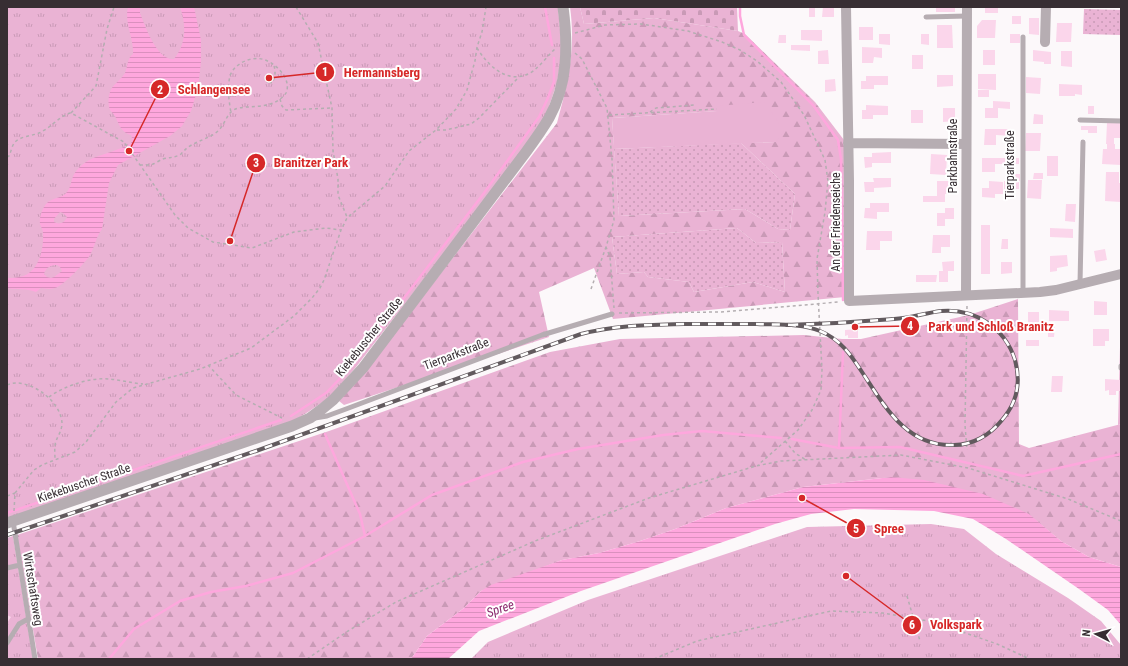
<svg xmlns="http://www.w3.org/2000/svg" width="1128" height="666" viewBox="0 0 1128 666" font-family="'Roboto Condensed',sans-serif">
<defs>
<pattern id="grass-dots" width="8" height="8" patternUnits="userSpaceOnUse"><rect width="8" height="8" fill="#eab3d4"/><path d="M2 2h.1M6 6h.1" fill="none" stroke="#c99ab6" stroke-width="1.8" stroke-linecap="round"/></pattern>
<pattern id="forest-firs" width="22" height="20" patternUnits="userSpaceOnUse"><rect width="22" height="20" fill="#eab3d4"/><path d="M5 1l3.5 6h-7zM16 11l3.5 6h-7z" fill="#c99ab6"/></pattern>
<pattern id="cemetery-stones" width="16" height="16" patternUnits="userSpaceOnUse"><rect width="16" height="16" fill="#eab3d4"/><path d="M2 7V4a2 2 0 0 1 4 0v3zM10 15v-3a2 2 0 0 1 4 0v3z" fill="#c99ab6"/></pattern>
<pattern id="park-tufts" width="24" height="20" patternUnits="userSpaceOnUse"><rect width="24" height="20" fill="#eab3d4"/><path d="M3 7l-1-3M5 7V3M7 7l1-3M15 17l-1-3M17 17v-4M19 17l1-3" fill="none" stroke="#c99ab6"/></pattern>
<pattern id="water-rules" width="6" height="5" patternUnits="userSpaceOnUse"><rect width="6" height="5" fill="#fea7dd"/><path d="M0 2.5h6" fill="none" stroke="#da90be"/></pattern>
</defs>
<rect width="100%" height="100%" fill="#fcf8fa"/>
<path fill="url(#grass-dots)" d="M1084,9L1121,10V35L1083,34Z
M741,143L795,194L790,230L778,229L745,209L619,216L614,149Z
M737,228L756,243L782,242L785,292L753,282L694,292L689,282L648,277L644,272L617,274L612,237Z"/>
<path fill="url(#forest-firs)" fill-rule="evenodd" d="M570,7H580L584,24L654,18L738,31L745,34L815,102L844,140L845,297L613,319L594,268L539,292L549,337L344,405L339,401L360,378L557,123C568,83 576,49 570,7ZM718,106L776,142L741,143L795,194L790,230L778,229L745,209L619,216L612,118L718,111ZM737,228L756,243L782,242L785,292L753,282L694,292L689,282L648,277L644,272L617,274L612,237Z
M1018,299L1019,444L1029,448L1121,424V567L1089,557L1061,541L1028,514L891,477L803,487L726,508L675,529L640,541L599,553L562,560L481,591L464,608L427,636L411,659H38L17,535L329,431L550,352L620,339L804,335L842,339H861L969,315Z"/>
<path fill="url(#cemetery-stones)" d="M580,7H737L738,31L654,18L584,24Z"/>
<path fill="url(#park-tufts)" d="M7,7H558L562,52L557,83L545,118L518,157L356,367L330,397L308,412L292,422L7,519Z
M931,524L964,529L996,554L1068,598L1101,621L1121,645V659H471L488,642L588,600L807,527Z
M13,536L33,659H7V538Z"/>
<path fill="#eab3d4" d="M765,102L784,131L776,142L614,149L612,118L717,111V106Z
M1121,308V424L1118,425Z"/>
<path fill="url(#water-rules)" fill-rule="evenodd" d="M128,7H140V13C145,26 157,61 174,59C187,43 186,24 180,7H194L201,40V62L198,88L191,111L182,126L170,136L118,165L109,183L102,229C96,237 95,246 90,255C87,261 66,282 59,286C53,290 47,289 41,288L36,292C26,288 17,290 7,288V278C11,278 15,278 19,277C39,274 44,249 43,233C43,230 41,227 40,224C39,218 42,209 46,204C52,197 62,199 67,192C72,186 71,176 77,170C90,154 114,154 131,143L132,138L131,135C122,133 119,125 116,118C115,115 112,113 110,110C108,105 108,98 110,92C112,85 121,80 125,73C128,66 127,58 133,54C134,38 124,23 128,7ZM60,212L63,213L67,217C65,223 59,225 54,222V219ZM57,265L60,267L62,271L54,277L51,278L47,277L44,274C46,267 51,265 57,265Z
M891,477L924,480L983,494L1029,514L1061,541L1089,557L1121,567V625L1108,610L1079,589L1006,539L973,519L934,511L854,509L811,514L775,524L581,591L479,631L448,659H411L427,636L464,608L481,591L491,585L562,560L599,553L640,541L675,529L726,508L803,487Z"/>
<g fill="none" stroke-linecap="round" stroke-linejoin="round">
<path stroke="#fea7dd" stroke-width="2.5" d="M545,7L552,45
M740,7V16L744,35L813,105L838,140L841,159L843,300
M291,416L326,393L353,365L484,193L539,117L547,100L554,82V58
M325,434L360,514L365,536
M792,439L839,448L900,447L1023,476L1121,454
M839,448L843,352
M7,513L281,420
M109,659L134,629L180,601L211,592L246,586L293,573L365,536L432,495L523,462L578,449L663,435L702,431L781,438"/>
</g>
<path fill="#fbd6eb" d="M809,7H815V17H809Z
M823,7H834V17H822Z
M936,7H955V12H936Z
M985,7H998V13H985Z
M1012,16H1021V24H1012Z
M1029,18H1039V35L1029,34Z
M982,20H996L995,38H977V26Z
M1057,23H1072L1071,42H1056Z
M937,25H952L953,48H937Z
M859,27H873V40H859Z
M801,30H822V41L801,40Z
M879,34H890V45L879,44Z
M921,34H929V45L921,44Z
M1010,34H1020V43H1010Z
M779,35H786V43H778Z
M791,45H810V51L791,50Z
M862,47L882,48V58L874,57L873,63H862Z
M828,50L829,64H818V51Z
M983,50H995V65H983Z
M1033,50L1051,52V64H1044V62L1033,61Z
M1061,51H1072V67L1061,66Z
M912,55H923V69H912Z
M978,74H996V90L978,89Z
M937,75H953V86L937,87Z
M866,76H888V85H874V89H861V81H866Z
M1026,77L1041,78L1040,94L1026,93Z
M835,79L836,91L825,92V80Z
M1059,84L1082,85V95L1075,94V96H1059Z
M978,90H989V97H978Z
M993,101L1010,102V109L998,108V118H985V108H993Z
M866,105L888,106V115H873V119H862V110H866Z
M1088,106H1094V114H1088Z
M943,108H955V121L943,122Z
M911,110H923V123H911Z
M1034,114L1043,115V124H1033Z
M1107,123H1121V138H1114V144H1106Z
M1081,126H1088V130H1081Z
M1088,126H1097V133H1088Z
M985,129H1012V136L996,135V145H984Z
M1026,133H1041L1040,151H1025Z
M1107,144H1115V149H1121V165L1102,164L1103,149H1107Z
M891,152V163H872V167L865,168L864,157H872V153Z
M931,154L947,155L946,175L930,174Z
M1047,156H1058V176H1047Z
M982,158H1019V164H995V172H982Z
M1106,172H1119V183H1121V202L1105,201Z
M1034,173H1043V179H1033Z
M1013,174H1020V181H1013Z
M873,178H891V187L874,188V192H865L864,182H874Z
M1028,180H1042L1041,199L1027,198Z
M937,181H955V194H945V202H923V196H937Z
M989,181L1003,182V194H995V198L982,197V188H989Z
M1004,181L1019,182V189H1004Z
M870,203H889V212H877V219L864,218L865,208H870Z
M1066,204H1076L1075,222L1065,221Z
M945,208H954V219H945V226H937V213H945Z
M981,225H990V274H981Z
M1050,228L1073,229V238L1050,237Z
M867,231H892V241H880V250H866Z
M933,235H950V247H941V253H932Z
M1002,239H1008V249H1001Z
M1105,249L1107,260L1096,262L1094,251Z
M1067,255L1068,266L1057,268V271L1050,272V256Z
M954,261V271H948V282H939V271H943L942,262Z
M1001,262H1012V273L1001,274Z
M916,275H937L936,282H916Z
M1094,301L1107,302V315H1094Z
M1049,310L1069,311V321H1049Z
M1028,312H1039V324H1028Z
M1048,325L1055,326L1054,337H1048Z
M858,329V338H848V335L845,336V330Z
M1093,329H1109V341H1105V346H1093Z
M1026,340H1039V346H1026Z
M1052,376H1063L1062,392H1051Z
M1105,379L1121,380V391H1116V395H1109V390L1105,391Z
M7,615L11,617L7,623Z"/>
<g fill="none" stroke-linecap="round" stroke-linejoin="round">
<path stroke="#b4aeb1" stroke-width="1.5" stroke-dasharray="3 3" stroke-linecap="butt" d="M296,7L318,43L332,108L333,151L338,179V195L347,217
M575,33L605,25L641,24L688,31L722,42L740,50L757,61L781,82L804,115L825,160L828,181L825,212L817,259L818,294L822,370L821,390L812,410L798,430L758,465
M477,48C488,66 508,85 530,73C537,70 549,54 556,48
M575,53L582,59L607,108L612,159L614,220L606,247L610,257L614,308
M265 79a3 3 0 1 1 6 0a3 3 0 1 1-6 0Z
M269,82L272,83C275,78 276,72 274,66
M280,99L282,106L286,110L331,108
M650,112L656,108L694,105
M71,113L96,86L107,29L114,7
M609,115L717,109
M437,130H446L471,124L479,118L519,77
M7,157L9,156C11,152 12,145 15,142C21,136 32,136 39,133C51,128 60,115 71,113L124,142L175,215L188,228L213,242L252,248L294,232L326,228L341,230
M140,165C144,165 149,165 153,164C156,163 160,160 163,159C170,157 175,158 181,154C184,151 186,148 190,146C199,140 211,138 219,130C224,125 226,117 231,112C239,103 265,111 280,99C282,98 285,95 286,93C292,80 277,64 265,60C253,55 234,63 230,76C227,88 229,101 231,113
M828,181H840
M591,289L606,247
M967,306L965,425L967,450
M619,313L720,312L839,302
M208,365L236,395L282,418
M7,385C10,384 13,383 16,383C36,383 61,403 62,423C62,430 58,436 56,441C54,447 55,454 55,460
M49,397C64,386 91,377 109,379C120,380 131,383 143,384
M785,441L795,453L806,460
M7,496L15,493
M14,511L15,493L34,470L42,465L75,452L86,442L116,402L133,388L200,369L251,348L294,316L312,298L320,288L324,280L341,230L347,218L385,186L409,151L436,130L456,109L467,90L471,75L475,61L477,47L482,32L486,7
M907,596L920,641
M307,659L348,631L396,602L535,541L649,498L756,466L781,461L901,455L968,468L1068,499L1121,521
M654,659L697,641L831,611L883,613L934,622L997,644L1030,659"/>
<path stroke="#b6adb2" stroke-width="5" d="M926,17L967,16
M1080,120L1121,121
M1080,284L1083,142
M1023,293V37
M1121,368V366
M315,418L327,416L346,409L542,335L612,314
M13,521L35,659
M7,568L20,565
M7,643L19,624L28,619"/>
<path stroke="#b6adb2" stroke-width="10" d="M846,7L849,181V301L1040,292L1056,290L1121,274
M1045,42L1046,7
M848,143L966,144
M966,295L967,7"/>
<path stroke="#b6adb2" stroke-width="11" d="M7,523L292,426L310,418L322,409L333,400L363,368L526,152C534,141 542,130 549,118C568,84 568,45 563,7"/>
<g stroke="#625a5e" stroke-width="4">
<path id="rail" d="M7,535L256,451L581,334C615,325 649,325 684,324C708,324 732,324 757,324C777,325 800,323 820,331C840,339 851,355 862,372C885,407 907,447 954,445C973,445 990,435 1002,420C1017,403 1021,382 1015,360C1005,328 975,308 941,311C925,313 910,318 894,319C858,322 822,324 786,325"/>
</g>
<use href="#rail" stroke="#fff" stroke-width="2.5" stroke-dasharray="8" stroke-linecap="butt"/>
</g>
<g text-anchor="middle" stroke-width="4" stroke-linejoin="round" paint-order="stroke">
<g font-size="12" fill="#372e33" stroke="#fff">
<text transform="translate(953 156) rotate(-90)" y="4">Parkbahnstraße</text>
<text transform="translate(1010 165) rotate(-90)" y="4">Tierparkstraße</text>
<text transform="translate(836 222) rotate(-90)" y="4">An der Friedenseiche</text>
<text transform="translate(369 337) rotate(-51)" y="4">Kiekebuscher Straße</text>
<text transform="translate(456 354) rotate(-21)" y="4">Tierparkstraße</text>
<text transform="translate(84 483) rotate(-19)" y="4">Kiekebuscher Straße</text>
<text transform="translate(33 589) rotate(81)" y="4">Wirtschaftsweg</text>
</g>
<g font-size="13" font-style="italic" fill="#8a286c" stroke="#fff">
<text transform="translate(500 608) rotate(-20)" y="5">Spree</text>
</g>
</g>
<path fill="none" stroke="#d62828" stroke-width="1.5" d="M269 78L325 72M129 151L160 89M230 241L256 163M855 327L910 326M802 498L856 528M846 576L912 625"/>
<g fill="#d62828" stroke="#fff" stroke-width="1.5">
<circle cx="269" cy="78" r="4"/>
<circle cx="129" cy="151" r="4"/>
<circle cx="230" cy="241" r="4"/>
<circle cx="855" cy="327" r="4"/>
<circle cx="802" cy="498" r="4"/>
<circle cx="846" cy="576" r="4"/>
<circle cx="325" cy="72" r="10"/>
<circle cx="160" cy="89" r="10"/>
<circle cx="256" cy="163" r="10"/>
<circle cx="910" cy="326" r="10"/>
<circle cx="856" cy="528" r="10"/>
<circle cx="912" cy="625" r="10"/>
</g>
<g font-size="12" text-anchor="middle" font-weight="bold" fill="#fff">
<text x="325" y="76">1</text>
<text x="160" y="94">2</text>
<text x="256" y="167">3</text>
<text x="910" y="330">4</text>
<text x="856" y="533">5</text>
<text x="912" y="629">6</text>
</g>
<g font-size="13" text-anchor="middle" font-weight="bold" fill="#d62828" stroke="#fff" stroke-width="4" stroke-linejoin="round" paint-order="stroke">
<text x="382" y="77">Hermannsberg</text>
<text x="214" y="94">Schlangensee</text>
<text x="311" y="167">Branitzer Park</text>
<text x="991" y="331">Park und Schloß Branitz</text>
<text x="889" y="533">Spree</text>
<text x="956" y="629">Volkspark</text>
</g>
<rect width="1128" height="666" fill="none" stroke="#372e33" stroke-width="16"/>
<g transform="translate(1096 634) rotate(276)" stroke="#ffffff" stroke-width="3" paint-order="stroke">
<path d="M0-3L7 15L0 10L-7 15Z" fill="#372e33"/>
<text y="-6" font-size="11" font-weight="bold" text-anchor="middle" fill="#372e33">N</text>
</g>
</svg>
